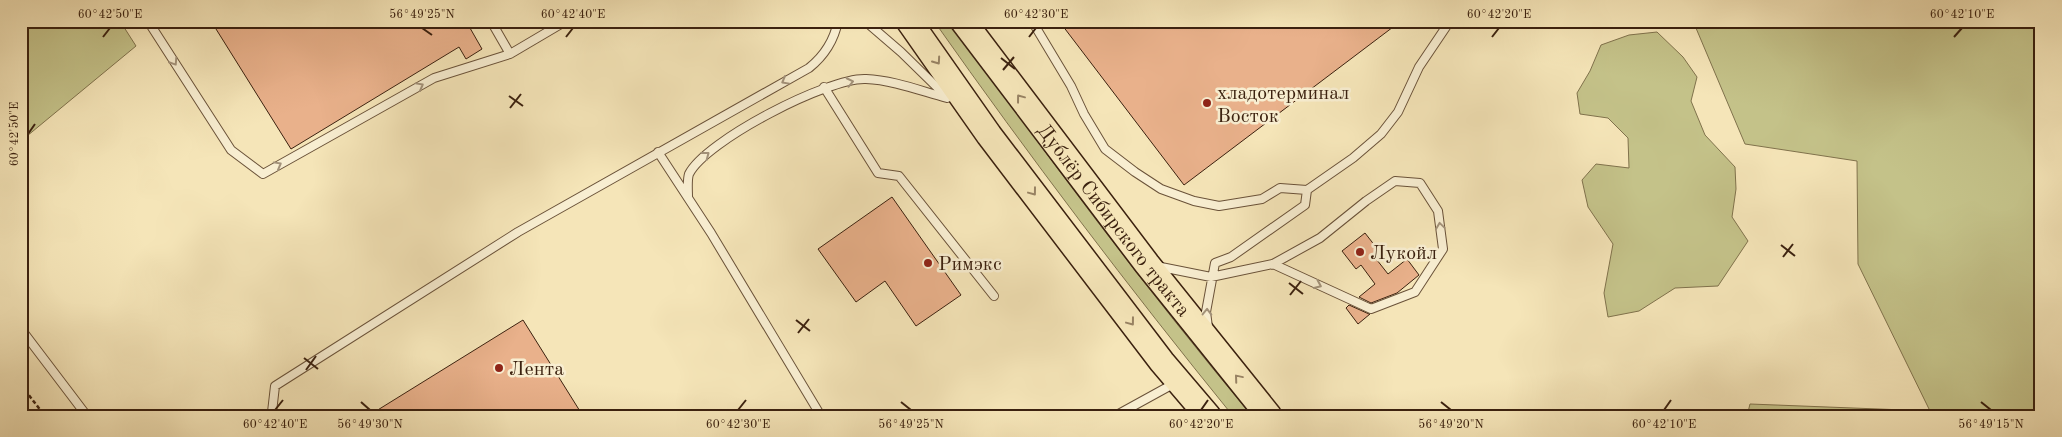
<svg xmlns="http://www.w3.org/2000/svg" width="2062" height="437" viewBox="0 0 2062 437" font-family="'Old Standard TT',serif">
<rect width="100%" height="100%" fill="#f5e5b8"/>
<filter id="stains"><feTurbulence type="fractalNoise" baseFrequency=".004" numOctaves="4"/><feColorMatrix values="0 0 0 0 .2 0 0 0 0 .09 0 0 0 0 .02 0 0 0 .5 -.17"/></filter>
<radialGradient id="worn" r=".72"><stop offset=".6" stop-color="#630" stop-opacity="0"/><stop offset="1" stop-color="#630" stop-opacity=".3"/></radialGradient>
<path fill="#c4c289" stroke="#80724c" d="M21,21H120L136,46L21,141Z
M934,21H951C1046,156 1146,289 1252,416H1233C1129,288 1029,156 934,21Z
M1693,21H2041V416H1747L1750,404L1930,411L1858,264L1857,161L1745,144Z
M1657,32L1683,57L1697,77L1691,101L1705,135L1735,167L1736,189L1732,217L1748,241L1718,286L1675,288L1639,311L1608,317L1604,293L1613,244L1588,207L1582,180L1596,164L1629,168L1628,138L1608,118L1580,114L1577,93L1590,71L1601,45L1629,35Z"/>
<path fill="#e9b18b" stroke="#3b210f" d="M211,21H466L482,49L466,59L459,47L291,149Z
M1059,21H1401L1184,185Z
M892,197L961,295L916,326L885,281L856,302L818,249Z
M1365,233L1379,251L1373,255L1388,274L1407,259L1419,275L1397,293L1371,303L1359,297L1375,284L1361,265L1356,269L1342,251Z
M1349,305L1369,314H1370L1358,324L1346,308Z
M523,320L583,416H368Z"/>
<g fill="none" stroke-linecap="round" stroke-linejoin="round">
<g stroke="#6a5239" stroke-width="10">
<path id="service" d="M148,21L231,150L263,174L434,78L510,54
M491,21L510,54L566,21
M865,21L901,52L946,96
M1032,21L1071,86L1084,114L1105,149L1135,172L1161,189L1194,201L1219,206L1262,199L1280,188L1307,190L1353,158L1381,134L1398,112L1419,67L1450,21
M824,87L878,173L899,176L994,296
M658,152L711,233L821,416
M688,197C688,190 687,180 689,174C705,141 829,77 866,79C893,80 921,91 947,98
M1156,266L1211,277L1273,264L1320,238L1366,201L1395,181L1420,183L1438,211L1443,249L1415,292L1371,309L1273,264
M1208,327L1206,312L1215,263L1231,257L1305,205L1307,190
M21,329L87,416
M274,416L272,412L275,386L286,379L518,232L809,68C824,56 834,41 838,21
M1115,416L1175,383"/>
</g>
<g stroke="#3b210f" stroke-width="28">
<g id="primary">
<path d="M909,21L989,135L1162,362L1208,416"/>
<path id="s1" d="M963,21L1147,264L1269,416"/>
</g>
</g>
<path stroke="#3b210f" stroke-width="2.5" stroke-dasharray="4 2.5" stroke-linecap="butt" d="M21,385L45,416"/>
<use href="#service" stroke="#f8eed1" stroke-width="8"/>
<use href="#primary" stroke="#f5e5b8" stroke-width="25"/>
</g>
<defs><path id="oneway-chevron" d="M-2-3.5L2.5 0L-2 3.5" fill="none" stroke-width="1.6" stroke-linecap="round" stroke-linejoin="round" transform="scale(1.25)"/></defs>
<g stroke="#988364">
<use href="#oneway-chevron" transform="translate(937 61) rotate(55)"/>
<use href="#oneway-chevron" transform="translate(1020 98) rotate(-127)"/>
<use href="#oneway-chevron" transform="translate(1033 192) rotate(53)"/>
<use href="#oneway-chevron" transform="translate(1131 322) rotate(53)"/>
<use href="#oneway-chevron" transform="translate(1238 378) rotate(-130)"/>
</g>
<g stroke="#a3927a">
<use href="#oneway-chevron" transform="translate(174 62) rotate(57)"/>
<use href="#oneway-chevron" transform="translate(785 81) rotate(151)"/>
<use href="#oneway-chevron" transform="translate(850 82) rotate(-12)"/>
<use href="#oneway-chevron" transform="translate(420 86) rotate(-29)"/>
<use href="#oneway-chevron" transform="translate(706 155) rotate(-37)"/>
<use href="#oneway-chevron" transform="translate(278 165) rotate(-29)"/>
<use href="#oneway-chevron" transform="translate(1440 226) rotate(-98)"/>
<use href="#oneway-chevron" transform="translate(1318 285) rotate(24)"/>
<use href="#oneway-chevron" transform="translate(1207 312) rotate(-89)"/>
</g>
<path fill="none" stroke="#3b210f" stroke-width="2" d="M422,28L432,35M103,37L110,28M566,37L573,28M1029,37L1036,28M1492,37L1499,28M1954,37L1962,28M1001,58L1015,69M1003,70L1014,57M509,96L523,106M510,108L521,94M28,134L35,124M1781,245L1795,256M1783,257L1793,244M1289,283L1303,294M1290,295L1301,281M796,320L810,331M798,333L809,319M304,358L318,369M306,370L316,356M361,402L370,410M901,402L911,410M1441,402L1451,410M1981,402L1991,410M275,410L283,400M738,410L746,400M1201,410L1208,400M1664,410L1671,400"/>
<g fill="#8f2418" stroke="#f8eed1" stroke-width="2">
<circle cx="1207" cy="103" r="5"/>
<circle cx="1360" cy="252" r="5"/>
<circle cx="928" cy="263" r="5"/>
<circle cx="499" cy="368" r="5"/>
</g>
<g text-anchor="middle" stroke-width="5" stroke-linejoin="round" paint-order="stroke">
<g font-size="20" fill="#3b210f" stroke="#f8eed1" text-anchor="start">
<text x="1217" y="99">хладотерминал<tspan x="1217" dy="23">Восток</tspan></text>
<text x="1370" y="259">Лукойл</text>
<text x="938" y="270">Римэкс</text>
<text x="509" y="375">Лента</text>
</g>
<g font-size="20" fill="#3b210f" stroke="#f8eed1">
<text dy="7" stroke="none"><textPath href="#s1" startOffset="250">Дублёр Сибирского тракта</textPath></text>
</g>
</g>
<rect width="2062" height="437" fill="none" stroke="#f5e5b8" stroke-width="55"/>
<rect x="28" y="28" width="2006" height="382" fill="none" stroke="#3b210f" stroke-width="2"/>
<g font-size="12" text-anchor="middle" fill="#3b210f">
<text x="110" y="18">60°42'50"E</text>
<text x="422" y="18">56°49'25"N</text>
<text x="573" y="18">60°42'40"E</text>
<text x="1036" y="18">60°42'30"E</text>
<text x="1499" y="18">60°42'20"E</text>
<text x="1962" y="18">60°42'10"E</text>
<text transform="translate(14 134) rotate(-90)" y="4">60°42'50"E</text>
<text x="275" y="428">60°42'40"E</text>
<text x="370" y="428">56°49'30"N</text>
<text x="738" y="428">60°42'30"E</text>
<text x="911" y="428">56°49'25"N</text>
<text x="1201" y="428">60°42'20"E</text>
<text x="1451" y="428">56°49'20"N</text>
<text x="1664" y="428">60°42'10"E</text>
<text x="1991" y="428">56°49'15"N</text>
</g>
<rect width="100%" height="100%" filter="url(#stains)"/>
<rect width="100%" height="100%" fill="url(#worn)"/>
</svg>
